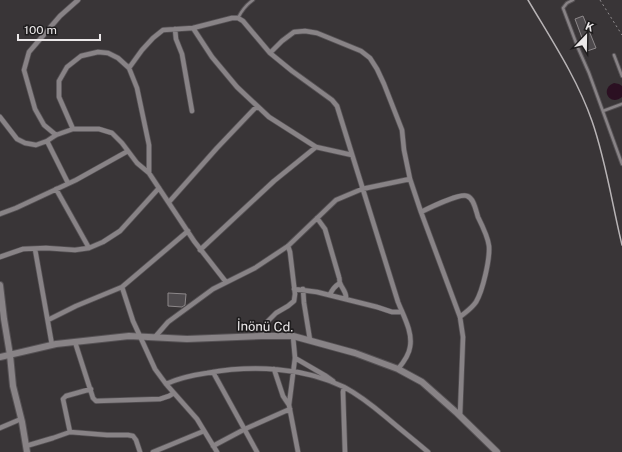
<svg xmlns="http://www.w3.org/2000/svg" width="622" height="452" viewBox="0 0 622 452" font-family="'Public Sans',sans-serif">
<rect width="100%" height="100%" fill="#393537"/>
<path fill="#2b1022" d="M614,83L619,84L622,86V97C610,107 599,89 614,83Z"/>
<path fill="#4e4a4d" stroke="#8d888a" d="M583,16L596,48L587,51L575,19Z
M168,293L186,294L185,305L182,307L168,306Z"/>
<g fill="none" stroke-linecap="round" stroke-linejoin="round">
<g stroke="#555154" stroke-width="4.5">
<path id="service" d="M573,0L567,3L563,8L578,48L589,73L622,164
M238,18C242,10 246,5 253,0
M614,55L622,76
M603,111L622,104"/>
</g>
<g stroke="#555154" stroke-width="6">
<path id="minor" d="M193,28L212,57L237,87L269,117L316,147L352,155
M175,29L176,39L182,54L192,111
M270,53L282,41L294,32L305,31L317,33L361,51L370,58L377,69L384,84L402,130L404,150L410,179L421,212L460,317L463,337L460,416
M129,68L142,50L153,38L163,30L193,28L232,18H238L243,21L270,53L292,71L332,100L337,106L398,302C403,315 413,332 410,347C409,355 403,363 398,369
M0,117L17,139L25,143L36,145L47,141L56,135L73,129H99L112,133L122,143L137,163L149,173
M73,129L59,97V81L67,67L81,56L98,52L108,53L118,58L129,68L137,88L149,145V173L194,241L226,282
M56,135L44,125L35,109L24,70L29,52L60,16L78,0
M47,141L68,183
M56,189L89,248
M169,202L217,148L257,106
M421,212C429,208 460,193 467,196C474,198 476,211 478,217C482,225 488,237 489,246C490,259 483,290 476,302C472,308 466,312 460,317
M0,214L16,208L76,180L128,151
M317,218L325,229L339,277C340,278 339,282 340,283C342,289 347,292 346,299
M35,249L52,345
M200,250L274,181L316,147
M0,257L23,249L46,248L75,250L89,248L103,242L120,231L159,188
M122,287L133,321L155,369L166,384L197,419L217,452
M294,289L317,292L377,307L392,312H402
M303,289L304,303L310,340
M330,295C332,289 335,286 340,283
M48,320L76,306L122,287L188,231
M262,336L263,329L267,322L276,313L288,306L294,301L295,294L290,252L288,246
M293,336L295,358L289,405L298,452
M155,337L168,322L213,289L255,268L288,246L336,200L362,189L410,179
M75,342L93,398L96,401L160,399L169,396L174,393
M295,358L326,376L333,381
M274,369L283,396L289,405
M213,372L257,452
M166,384C179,378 193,375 207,373C252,365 303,367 344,387C359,395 373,406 386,417C400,429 414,440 428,452
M344,387L343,392L345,452
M0,428L21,419
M70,432L63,399L66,396L91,389
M26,446L53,438L70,432L107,435H128L133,436L136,440L140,452
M213,446L245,429L290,409
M153,452L204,431"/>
</g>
<g stroke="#555154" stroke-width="8">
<path id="tertiary" d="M0,285L4,319L10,355L13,386L22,422L27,452
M0,357L56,344L129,336L187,339L262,336H293L355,353L398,369L422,382L457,413L497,452"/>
</g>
<path stroke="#928e90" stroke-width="1" stroke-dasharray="2 3" stroke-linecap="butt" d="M600,0L622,35"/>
<use href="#service" stroke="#888386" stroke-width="2.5"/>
<use href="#minor" stroke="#888386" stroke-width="4.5"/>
<use href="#tertiary" stroke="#888386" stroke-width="6"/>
<path stroke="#b8b4b6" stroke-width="1.5" d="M528,0C551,39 577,78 592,121C606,161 612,204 622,245"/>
</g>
<g text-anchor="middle" stroke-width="3.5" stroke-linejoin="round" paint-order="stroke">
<g font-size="13" fill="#ebe8e9" stroke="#1f1d1e">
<text transform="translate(265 326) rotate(1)" y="5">İnönü Cd.</text>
</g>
</g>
<g transform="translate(586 36) rotate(22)" stroke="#1f1d1e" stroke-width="3" paint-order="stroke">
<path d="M0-3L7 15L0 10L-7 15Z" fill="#ebe8e9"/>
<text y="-6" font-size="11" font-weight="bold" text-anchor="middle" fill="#ebe8e9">K</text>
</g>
<path d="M18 34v6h82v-6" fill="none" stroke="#ebe8e9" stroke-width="2"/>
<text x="24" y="34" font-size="12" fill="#ebe8e9" stroke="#1f1d1e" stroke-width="3" paint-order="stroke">100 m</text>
</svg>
